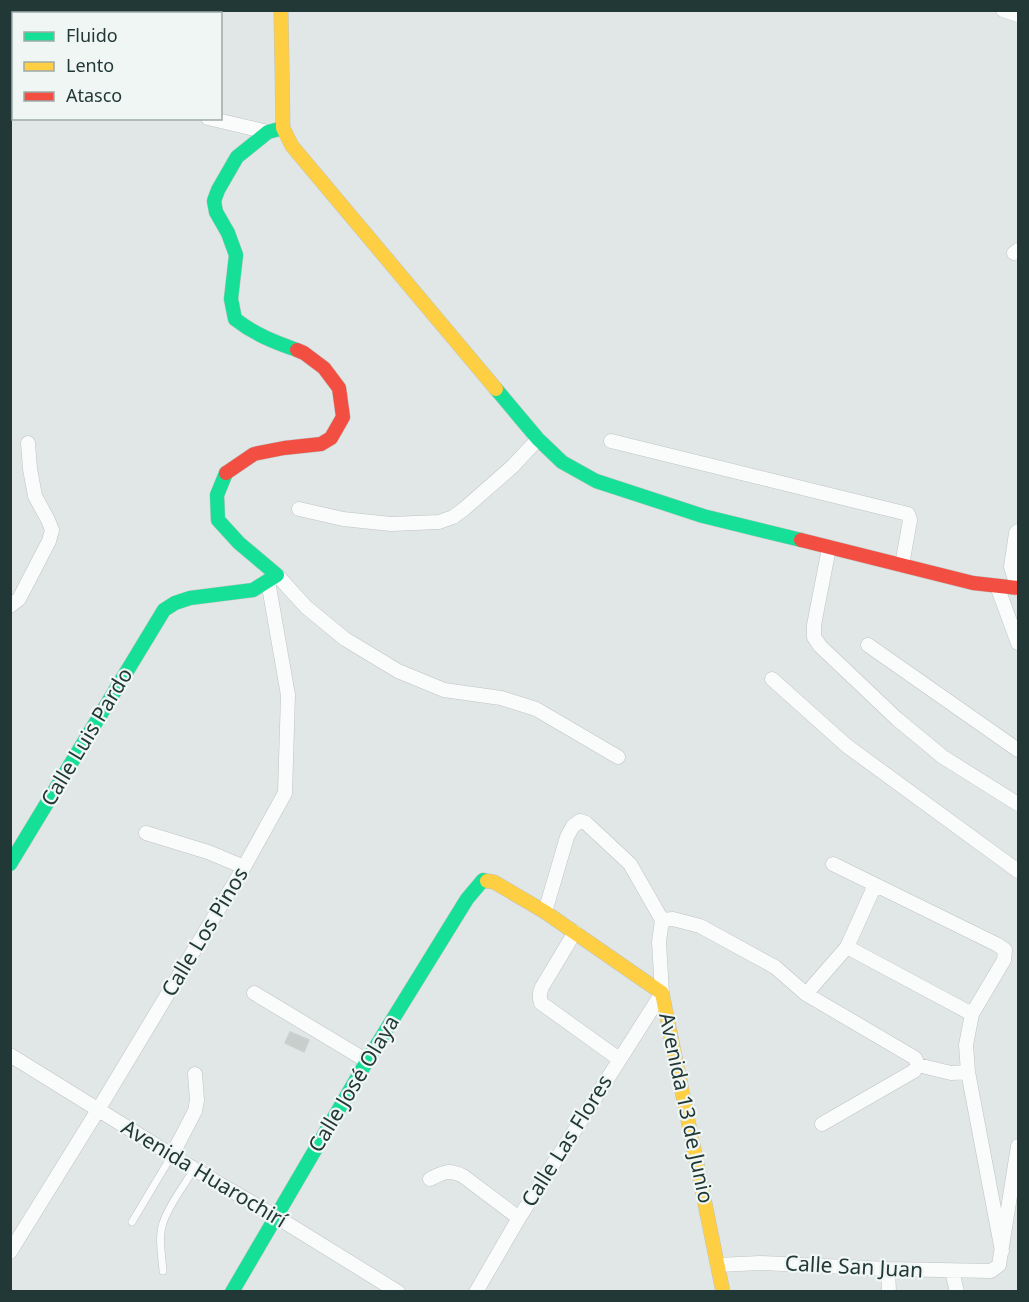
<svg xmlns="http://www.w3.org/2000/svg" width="1029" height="1302" viewBox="0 0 1029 1302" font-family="'Noto Sans',sans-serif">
<rect width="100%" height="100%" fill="#e1e7e6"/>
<path fill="#c9cecd" stroke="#cad0cf" stroke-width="1.5" d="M290,1032L309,1040L304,1052L285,1043Z"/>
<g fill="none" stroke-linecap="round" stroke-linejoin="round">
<g stroke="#bec4c3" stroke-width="8">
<path id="lane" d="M132,1222L172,1155
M163,1271C162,1256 158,1237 163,1223C169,1204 184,1186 194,1169"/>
</g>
<g stroke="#bec4c3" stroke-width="15">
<path id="street" d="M1003,10L1018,15
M208,118L268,132
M1014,253L1018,250
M611,441L908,514L910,520L902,565
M299,509L343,519L391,524L439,522L453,517L464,509L513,466L538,439
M829,548L814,625V637L820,646L897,719L943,757L1018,804
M277,575L306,607L345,639L398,671L444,690L501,698L536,709L618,757
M997,586L1018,643
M1018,589L1011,567L1016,533L1018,531
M10,606L19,599L49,541L52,530L48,520L35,496L30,469L28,443
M868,645L1018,750
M772,679L847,746L1018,871
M146,833L208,852L244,867
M833,864L998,945L1005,950L1004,960L972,1014L966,1045L968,1072L1002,1251
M545,912L567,837L573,826L580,821L586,823L630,864L662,920
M575,932L542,987C539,993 539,997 541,1003L619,1059
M847,947L972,1014
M254,993L367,1061
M806,994L847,947L875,885
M10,1055L194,1169L275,1216L398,1292
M918,1065L951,1073L968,1072
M172,1155L195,1111L197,1100L195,1074
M430,1179C444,1172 448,1169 463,1176L519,1218
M10,1252L98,1110L244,867L285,793L288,695L268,581
M718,1265L760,1263L888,1269L991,1271L999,1265L1018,1146
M888,1269L889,1292
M952,1271L957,1292
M476,1292L519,1218L662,993L659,942L662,920L673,919L700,926L775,967L806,994L915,1058L918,1065L914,1071L822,1124"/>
</g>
<g stroke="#bec4c3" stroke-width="15">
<path id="fast" d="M283,128L268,132L237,157L218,190L214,201L216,212L228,233L236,255L231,299L235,319C254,334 274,342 297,350
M496,389L538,439L562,462L596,481L703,516L801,540
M10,864L164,610L175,603L190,598L253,590L277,575L239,543L218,520L217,495L226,473
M232,1292L367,1061L467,899L483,880L487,881"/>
</g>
<g stroke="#bec4c3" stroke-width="15">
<path id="slow" d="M281,10L283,128L292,146L496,389
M487,881L494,882L545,912L662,993L723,1292"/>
</g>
<g stroke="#bec4c3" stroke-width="15">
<path id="jam" d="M226,473L254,454L284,448L321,444L331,438L343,417L339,388L324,368L304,353L297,350
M801,540L973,583L1018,588"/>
</g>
<use href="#lane" stroke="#fafbfb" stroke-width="7"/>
<use href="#street" stroke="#fafbfb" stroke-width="14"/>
<use href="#fast" stroke="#16e098" stroke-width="14"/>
<use href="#slow" stroke="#ffcf43" stroke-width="14"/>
<use href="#jam" stroke="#f24e42" stroke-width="14"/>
</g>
<g text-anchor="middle" stroke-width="4.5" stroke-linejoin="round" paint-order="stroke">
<g font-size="21" fill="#223836" stroke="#eff6f4">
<text transform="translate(87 737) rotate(-59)" y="7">Calle Luis Pardo</text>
<text transform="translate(205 932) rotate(-59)" y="7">Calle Los Pinos</text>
<text transform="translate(354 1084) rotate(-59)" y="7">Calle José Olaya</text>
<text transform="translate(686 1108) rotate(78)" y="7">Avenida 13 de Junio</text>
<text transform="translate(567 1141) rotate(-58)" y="7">Calle Las Flores</text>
<text transform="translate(204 1174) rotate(31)" y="7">Avenida Huarochirí</text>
<text transform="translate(854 1267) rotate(3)" y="7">Calle San Juan</text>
</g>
</g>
<rect width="1029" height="1302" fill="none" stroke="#223836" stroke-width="24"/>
<rect x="12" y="12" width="210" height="108" fill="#eff6f4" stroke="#9daaa8" stroke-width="1.5"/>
<rect x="24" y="32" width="30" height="9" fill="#16e098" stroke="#9daaa8" stroke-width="1.5"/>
<text x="66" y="42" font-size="18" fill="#223836">Fluido</text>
<rect x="24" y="62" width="30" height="9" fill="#ffcf43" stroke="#9daaa8" stroke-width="1.5"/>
<text x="66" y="72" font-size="18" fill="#223836">Lento</text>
<rect x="24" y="92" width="30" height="9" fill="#f24e42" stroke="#9daaa8" stroke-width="1.5"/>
<text x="66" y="102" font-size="18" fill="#223836">Atasco</text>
</svg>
